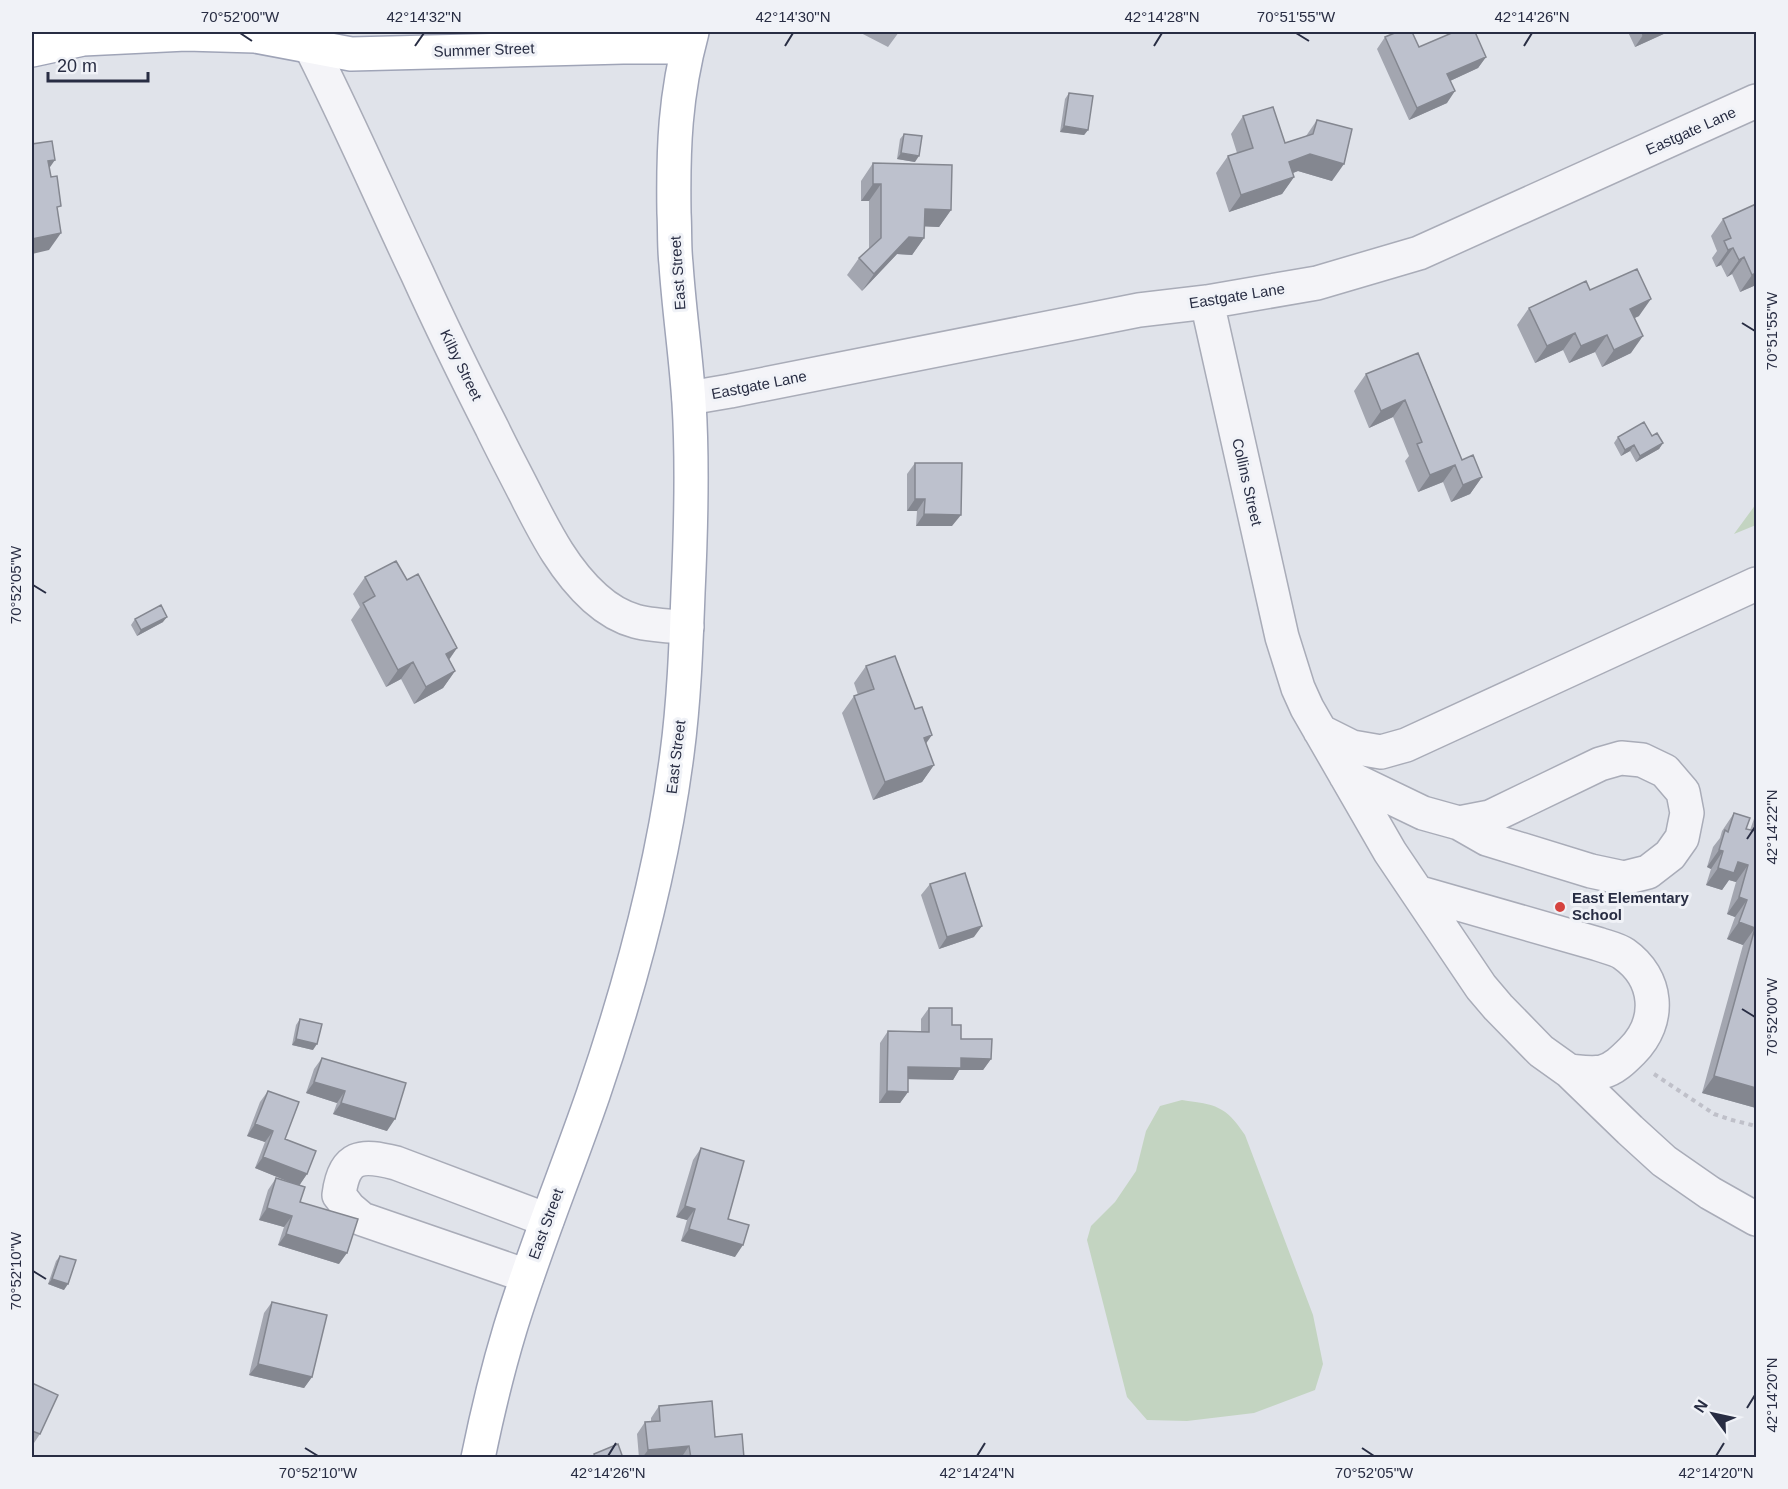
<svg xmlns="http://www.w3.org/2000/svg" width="1788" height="1489" viewBox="0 0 1788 1489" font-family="Arial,sans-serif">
<rect width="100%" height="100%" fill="#e0e3ea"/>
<path fill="#c3d4c1" d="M1756,504V525L1734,534Z
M1182,1100C1216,1105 1225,1105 1245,1135L1313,1315L1323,1364L1315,1390L1254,1413L1187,1421L1147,1420L1127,1397L1087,1240L1091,1226L1115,1202L1136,1171L1146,1131L1160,1106Z"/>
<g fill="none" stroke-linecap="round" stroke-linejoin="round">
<g stroke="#a9acb8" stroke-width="36">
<path id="minor" d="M303,32C344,111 379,193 417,273C441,326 466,377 492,428C504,453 517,477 529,501C547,536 565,571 595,598C625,625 649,625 687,627
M1207,302L1282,637L1298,688L1307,708L1390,852L1481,987L1498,1007L1541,1051L1569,1071L1630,1130L1664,1161L1710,1193L1756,1219
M689,398L730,391L1139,310L1207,302L1317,283L1419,253L1756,101
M1320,731L1352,747L1381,752L1406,745L1756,584
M1346,776L1423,813L1459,823L1487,839L1591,871L1624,878L1648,872L1670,855L1682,838L1687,813L1683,792L1665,771L1642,760L1621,758L1600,764L1490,817L1459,823
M1417,892L1598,944C1606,947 1617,949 1624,954C1658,978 1662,1021 1632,1051C1623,1060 1614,1069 1602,1072C1591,1074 1580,1072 1569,1071
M527,1276L362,1219L349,1208L339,1195C344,1155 361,1154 396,1163L547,1220"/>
</g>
<g stroke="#9fa4b7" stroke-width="36">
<path id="major" d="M32,50L83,39L186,34L255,36L351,54L623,47H688
M478,1458C487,1414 497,1372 510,1329C534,1250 566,1173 593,1095C631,984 662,870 677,754C684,701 686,647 688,593C691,529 693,466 689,403C686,356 679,310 676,264C674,247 675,230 674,213C673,148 675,95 692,32"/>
</g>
<path stroke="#bfc0c9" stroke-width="4" stroke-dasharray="4.5 4.5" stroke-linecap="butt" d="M1654,1074L1714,1114L1732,1120L1756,1126"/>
<use href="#minor" stroke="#f4f4f8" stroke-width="33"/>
<use href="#major" stroke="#fff" stroke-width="33"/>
</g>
<path fill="#a3a6b0" d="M859,32H899L888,47Z
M1628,32H1668L1635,47Z
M1385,37L1419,47L1486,57L1478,68L1450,81L1447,103L1409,120L1377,49Z
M1069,93L1088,130L1084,135L1060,132L1065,99Z
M1243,116L1285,143L1306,136L1317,120L1332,181L1298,171L1293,173L1294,177L1282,194L1229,212L1216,173L1228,156L1237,153L1231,134Z
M904,134L915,162L897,159L900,139Z
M873,163L951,210L939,227L924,226V238L912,255L897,254L862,291L847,275L859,258L869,249V201H861V181Z
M1756,204V285L1740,292L1732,274L1727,277L1721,265L1716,267L1712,258L1717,251L1711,236L1723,219Z
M1590,290L1639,316L1634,318L1631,353L1602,367L1595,352L1569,363L1563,350L1535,363L1517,325L1529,308Z
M1418,353L1462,460L1482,477L1470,494L1451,502L1443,482L1418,492L1405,461L1409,456L1393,417L1369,428L1354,391L1366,374Z
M1652,436L1663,443L1659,449L1636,462L1630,451L1621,456L1614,443L1618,437Z
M915,463L952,526H916L917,511H907V474Z
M365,577L457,648L449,660L455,671L443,688L414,704L401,679L386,687L351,620L360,607L353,594Z
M135,619L163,622L137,636L131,625Z
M866,666L926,744L934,765L922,782L873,800L842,713L854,696L858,695L854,683Z
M1734,813L1746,829L1750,830L1755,816L1756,814V1108L1702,1093L1743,945L1727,939L1735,917L1727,914L1736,882L1729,880L1722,890L1706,885L1711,869L1707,867L1713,847L1720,838L1722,831Z
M930,884L974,937L939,949L921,895Z
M929,1008L952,1025L961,1039L991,1059L983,1070H959L953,1080L908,1079V1092L900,1103H879L880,1043L888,1031L921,1032V1019Z
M300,1019L313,1050L292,1045L296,1025Z
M322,1058L387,1131L333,1114L337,1103L306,1093L314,1069Z
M268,1091L285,1139L307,1174L299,1185L300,1202L339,1264L278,1245L284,1227L259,1220L268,1190L276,1178L295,1184L255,1168L265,1142L247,1136L260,1102Z
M701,1148L728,1219L735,1257L681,1241L687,1220L676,1217L693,1160Z
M60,1256L64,1290L48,1284L56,1261Z
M272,1302L312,1377L304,1388L249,1375L264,1313Z
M32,1383L40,1434L32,1446Z
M659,1406L715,1437L744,1458H639L637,1434L645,1422H651V1418Z"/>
<path fill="#848790" d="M1652,32H1668L1635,47L1643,35Z
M1486,57L1478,68L1439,86L1447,74Z
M1455,91L1447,103L1409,120L1417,108Z
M1064,126L1088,130L1084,135L1060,132Z
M901,153L919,156L915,162L897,159Z
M1310,154L1344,164L1332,181L1298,171L1277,179L1289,162Z
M55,160L43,177L48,161Z
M1294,177L1282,194L1229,212L1241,195Z
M873,184H881L869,201H861Z
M925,209L951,210L939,227L913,226Z
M61,233L49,250L32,254V239Z
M909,237L924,238L912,255L897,254L862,291L874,274Z
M1733,248L1721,265L1716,267L1728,250Z
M1744,257L1732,274L1727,277L1739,260Z
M1756,273V285L1740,292L1752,275Z
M1651,299L1639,316L1618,326L1630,309Z
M1575,333L1563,350L1535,363L1547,346Z
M1607,335L1595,352L1569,363L1581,346Z
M1643,336L1631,353L1602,367L1614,350Z
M1405,400L1393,417L1369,428L1381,411Z
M1663,443L1659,449L1636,462L1640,456Z
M1634,445L1630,451L1621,456L1625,450Z
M1455,465L1443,482L1418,492L1430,475Z
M1482,477L1470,494L1451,502L1463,485Z
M915,499H925L917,511H907Z
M924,514L961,515L952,526H916Z
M167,617L163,622L137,636L141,630Z
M457,648L445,665L446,654Z
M413,662L401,679L386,687L398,670Z
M455,671L443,688L414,704L426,687Z
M932,735L920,752L924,738Z
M934,765L922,782L873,800L885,782Z
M1719,850L1723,851L1711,869L1707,867Z
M1738,862L1748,865L1736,882L1729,880L1722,890L1706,885L1718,868Z
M1739,897L1747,900L1735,917L1727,914Z
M1739,922L1755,928L1743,945L1727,939Z
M982,926L974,937L939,949L947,937Z
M296,1039L317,1044L313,1050L292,1045Z
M961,1058L991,1059L983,1070H959L953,1080L900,1079L908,1067Z
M1714,1076L1756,1088V1108L1702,1093Z
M314,1082L345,1091L337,1103L306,1093Z
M887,1091L908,1092L900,1103H879Z
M341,1103L395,1119L387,1131L333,1114Z
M255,1124L273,1131L265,1142L247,1136Z
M263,1157L307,1174L299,1186L255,1168Z
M685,1206L695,1209L687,1220L676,1217Z
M267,1208L292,1216L284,1227L259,1220Z
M689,1229L743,1245L735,1257L681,1241Z
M286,1234L347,1253L339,1264L278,1245Z
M52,1279L68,1284L64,1290L48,1284Z
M258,1364L312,1377L304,1388L249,1375Z
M689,1446L681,1458H642L648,1450Z"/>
<path fill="#bdc1cd" stroke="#848790" stroke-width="1.5" d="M1397,32H1412L1419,47L1454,32H1475L1486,57L1447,74L1455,91L1417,108L1385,37Z
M1642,32H1652L1643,35Z
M1069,93L1093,96L1088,130L1064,126Z
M1273,107L1285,143L1313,134L1317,120L1352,129L1344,164L1310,154L1289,162L1294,177L1241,195L1228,156L1253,148L1243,116Z
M904,134L922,136L919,156L901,153Z
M52,141L55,160L48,161L51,177L57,176L61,206L57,207L61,233L32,239V144Z
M873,163L952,165L951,210L925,209L924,238L909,237L874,274L859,258L881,238V184H873Z
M1756,204V273L1752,275L1744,257L1739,260L1733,248L1728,250L1724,241L1731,238L1723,219Z
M1637,269L1651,299L1630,309L1643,336L1614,350L1607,335L1581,346L1575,333L1547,346L1529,308L1586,281L1590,290Z
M1418,353L1462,460L1473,455L1482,477L1463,485L1455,465L1430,475L1417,444L1422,442L1405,400L1381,411L1366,374Z
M1644,422L1652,436L1657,433L1663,443L1640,456L1634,445L1625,450L1618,437Z
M915,463H962L961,515L924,514L925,499H915Z
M396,561L407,580L418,574L457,648L446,654L455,671L426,687L413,662L398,670L363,603L375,596L365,577Z
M161,605L167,617L141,630L135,619Z
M895,656L915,709L922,707L932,735L924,738L934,765L885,782L854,696L874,689L866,666Z
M1734,813L1750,818L1746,829L1756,831V829V1088L1714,1076L1755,928L1739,922L1747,900L1739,897L1748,865L1738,862L1734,873L1718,868L1723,851L1719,850L1725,830L1728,832Z
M965,873L982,926L947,937L930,884Z
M929,1008H952V1025H961V1039H992L991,1059L961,1058V1068L908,1067V1092L887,1091L888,1031L929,1032Z
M300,1019L322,1024L317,1044L296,1039Z
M322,1058L406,1083L395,1119L341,1103L345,1091L314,1082Z
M268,1091L299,1102L285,1139L316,1151L307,1174L263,1157L273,1131L255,1124Z
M701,1148L744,1161L728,1219L749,1225L743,1245L689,1229L695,1209L685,1206Z
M276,1178L305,1187L300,1202L358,1219L347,1253L286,1234L292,1216L267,1208Z
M60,1256L76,1260L68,1284L52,1279Z
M272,1302L327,1315L312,1377L258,1364Z
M32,1383L58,1395L40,1434L32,1431Z
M712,1401L715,1437L742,1434L744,1458H691L689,1446L648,1450L645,1422L660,1421L659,1406Z
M618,1444L623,1458H595L594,1454Z"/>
<path fill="none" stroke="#282d43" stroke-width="2" d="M240,33L252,41M1296,33L1309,41M415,46L424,33M785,46L793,33M1154,46L1162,33M1524,46L1532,33M1742,323L1755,331M33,585L46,593M1747,839L1755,827M1742,1009L1755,1017M33,1271L46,1279M1747,1408L1755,1395M305,1448L318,1456M1362,1448L1374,1456M608,1456L616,1443M977,1456L985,1443M1716,1456L1724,1443"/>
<circle fill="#d5433f" stroke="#f0f2f7" stroke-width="2" cx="1560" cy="907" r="6"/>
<g text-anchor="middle" stroke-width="6" stroke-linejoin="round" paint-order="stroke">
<g font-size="15" fill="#282d43" stroke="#f0f2f7">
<text transform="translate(484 50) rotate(-2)" y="5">Summer Street</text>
<text transform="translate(1691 131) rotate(-24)" y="5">Eastgate Lane</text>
<text transform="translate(678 273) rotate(-94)" y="5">East Street</text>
<text transform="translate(1237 296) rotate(-9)" y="5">Eastgate Lane</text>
<text transform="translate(461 365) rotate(64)" y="5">Kilby Street</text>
<text transform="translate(759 385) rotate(-11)" y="5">Eastgate Lane</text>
<text transform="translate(1247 482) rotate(77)" y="5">Collins Street</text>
<text transform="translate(676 757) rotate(-83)" y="5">East Street</text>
<text transform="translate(546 1224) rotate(-70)" y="5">East Street</text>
</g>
<g font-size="15" font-weight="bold" fill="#282d43" stroke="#f0f2f7" text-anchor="start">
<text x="1572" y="903">East Elementary<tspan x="1572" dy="17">School</tspan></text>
</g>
</g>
<rect width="1788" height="1489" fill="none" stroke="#f0f2f7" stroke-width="66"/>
<g transform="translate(1713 1414) rotate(303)" stroke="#f0f2f7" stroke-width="4.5" paint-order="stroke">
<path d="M0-4.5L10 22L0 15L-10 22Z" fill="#282d43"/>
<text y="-9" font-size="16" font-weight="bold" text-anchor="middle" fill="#282d43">N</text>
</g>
<path d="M48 72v9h100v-9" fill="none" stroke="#282d43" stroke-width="3"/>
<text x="57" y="72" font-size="18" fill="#282d43" stroke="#f0f2f7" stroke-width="4.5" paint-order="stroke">20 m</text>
<rect x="33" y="33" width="1722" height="1423" fill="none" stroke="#282d43" stroke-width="2"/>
<g font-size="15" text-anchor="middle" fill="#282d43">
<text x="240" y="22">70°52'00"W</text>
<text x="424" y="22">42°14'32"N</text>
<text x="793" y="22">42°14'30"N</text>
<text x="1162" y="22">42°14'28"N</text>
<text x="1296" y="22">70°51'55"W</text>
<text x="1532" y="22">42°14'26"N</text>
<text transform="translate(1772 331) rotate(-90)" y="5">70°51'55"W</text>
<text transform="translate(16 585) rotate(-90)" y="5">70°52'05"W</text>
<text transform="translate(1772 827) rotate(-90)" y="5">42°14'22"N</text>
<text transform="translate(1772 1017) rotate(-90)" y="5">70°52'00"W</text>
<text transform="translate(16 1271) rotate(-90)" y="5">70°52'10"W</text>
<text transform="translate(1772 1395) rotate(-90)" y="5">42°14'20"N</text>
<text x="318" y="1478">70°52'10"W</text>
<text x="608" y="1478">42°14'26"N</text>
<text x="977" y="1478">42°14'24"N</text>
<text x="1374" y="1478">70°52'05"W</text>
<text x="1716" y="1478">42°14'20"N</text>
</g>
</svg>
